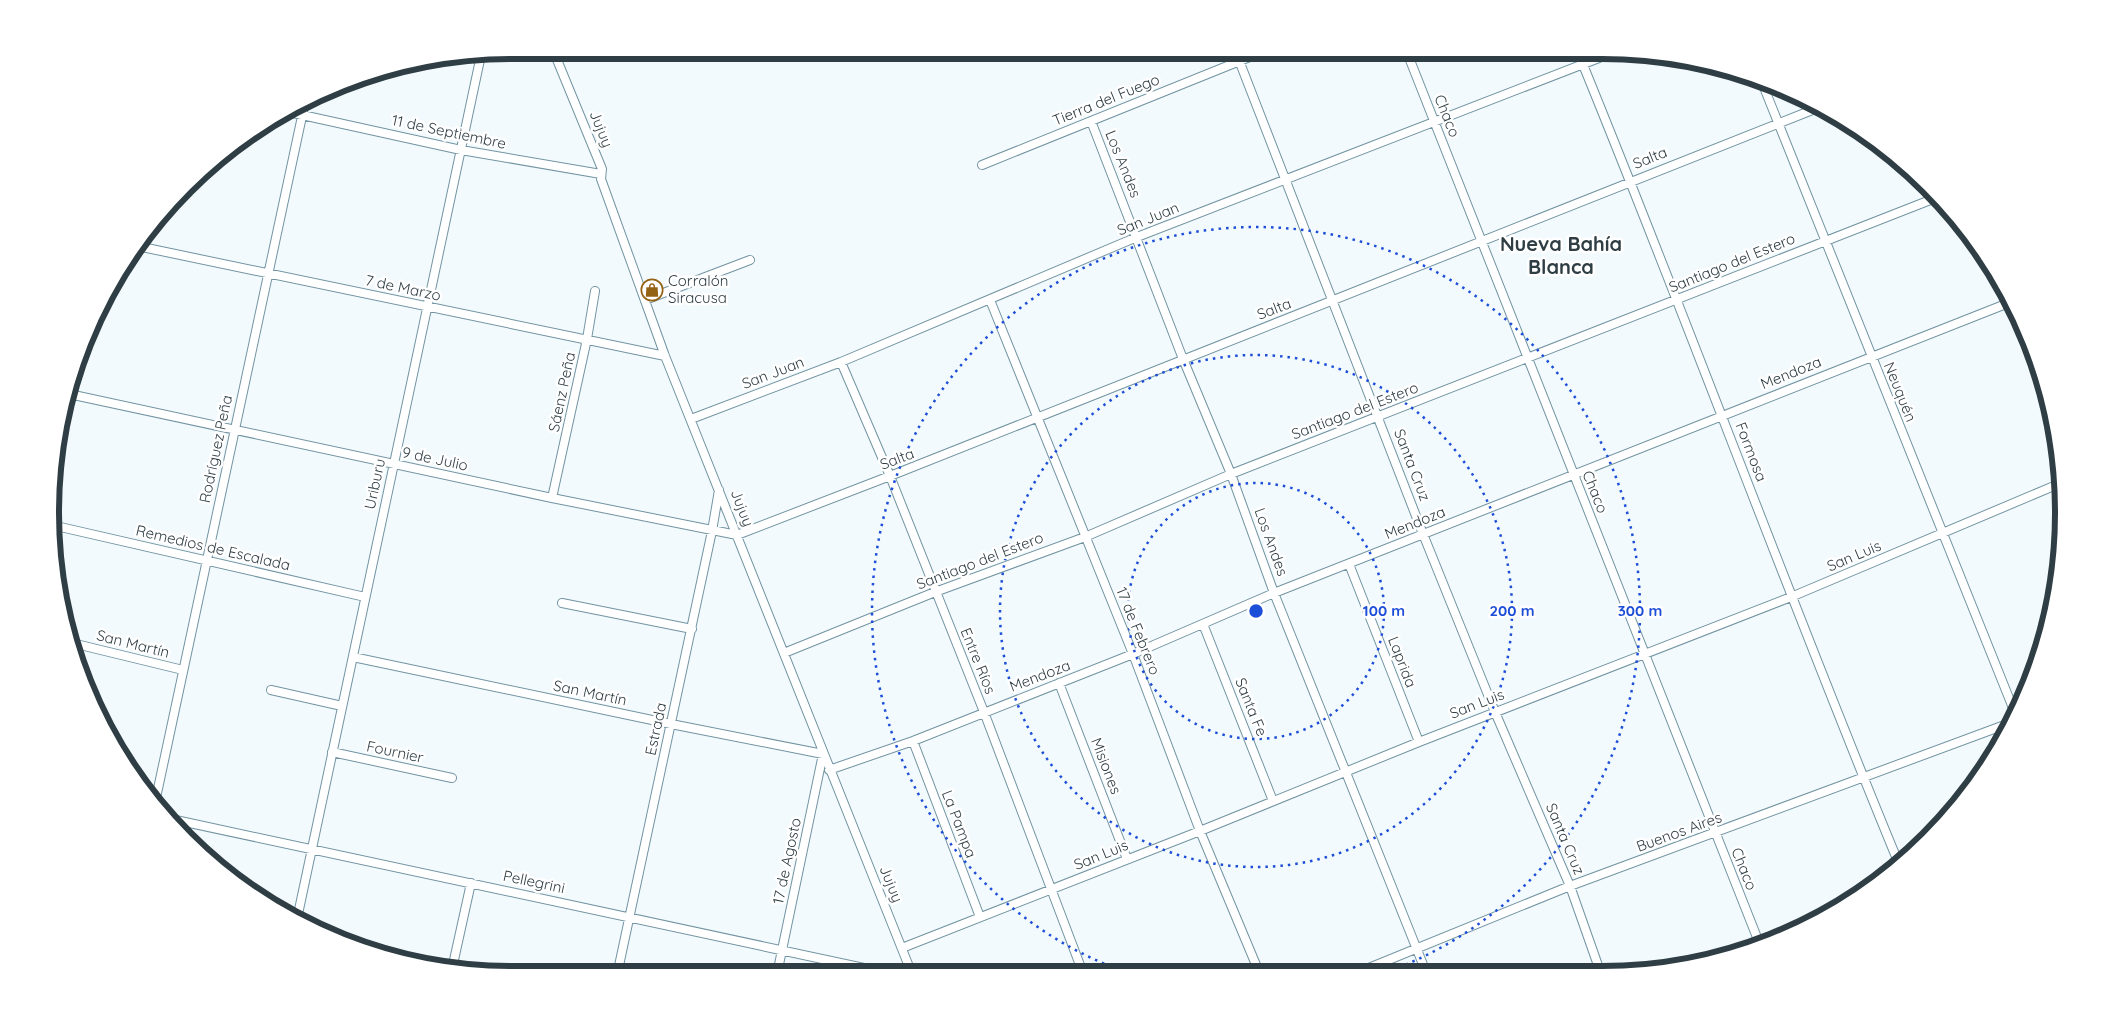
<svg xmlns="http://www.w3.org/2000/svg" width="2114" height="1025" viewBox="0 0 2114 1025" font-family="Quicksand,sans-serif">
<rect width="100%" height="100%" fill="#f2fafd"/>
<g fill="none" stroke-linecap="round" stroke-linejoin="round">
<g stroke="#7294a2" stroke-width="10">
<path id="minor" d="M553,50L602,169L601,179L665,356L912,974
M1235,50L1423,534L1495,712L1570,886L1600,971
M1406,50L1760,945
M1577,50C1688,320 1787,594 1899,864
M556,56L571,50
M1761,80L2015,713
M293,113L461,150L601,174
M1091,121L1183,359L1231,474L1274,593L1426,972
M982,165L1267,50
M137,246L665,356
M645,300L750,260
M990,300L1133,654L1200,831L1259,972
M841,362L890,476L984,712L1083,973
M69,394L552,498L737,535L890,476L1820,107
M691,419L841,362L1137,237L1617,51
M58,459L70,391
M552,498L587,339L595,291
M56,526L365,597
M1349,564L1419,742
M562,603L692,629
M1203,624L1273,801
M76,644L183,670
M784,653L935,592L1085,537L1231,474L1938,197
M353,657L671,724L823,754L777,974
M1059,683L1127,859
M271,690L342,706
M913,741L980,917
M332,752L452,778
M829,770L913,741L1133,654L1274,593L2011,302
M156,798L304,107
M171,819L892,974
M297,919L481,55
M902,948L1200,831L1419,742L1791,597L2061,483
M452,969L471,883
M1359,972L1570,886L2010,723
M617,975L712,531L719,490"/>
</g>
<use href="#minor" stroke="#fff" stroke-width="8"/>
</g>
<g fill="none" stroke="#1d4ed8" stroke-width="2.5" stroke-dasharray="2.5 5">
<circle cx="1256" cy="611" r="128"/>
<circle cx="1256" cy="611" r="256"/>
<path d="M1125 972A384 384 0 1 1 1387 972"/>
</g>
<defs>
<g id="shop-ring" transform="scale(1.125)"><circle r="9.5" fill="#fff" stroke="#946213" stroke-width="1.5"/><path d="M-5-2.5h2.3a2.7 3.5 0 0 1 5.4 0H5L5.5 6h-11ZM-1.5-2.5h3a1.5 2.3 0 0 0-3 0Z" fill="#946213"/></g>
</defs>
<g fill-rule="evenodd">
<use href="#shop-ring" x="652" y="290"/>
</g>
<g text-anchor="middle" stroke-width="5" stroke-linejoin="round" paint-order="stroke">
<g font-size="15" fill="#2f3e44" stroke="#fff">
<text transform="translate(1106 100) rotate(-22)" y="5">Tierra del Fuego</text>
<text transform="translate(1447 116) rotate(68)" y="5">Chaco</text>
<text transform="translate(601 129) rotate(68)" y="5">Jujuy</text>
<text transform="translate(449 132) rotate(12)" y="5">11 de Septiembre</text>
<text transform="translate(1650 158) rotate(-22)" y="5">Salta</text>
<text transform="translate(1123 164) rotate(68)" y="5">Los Andes</text>
<text transform="translate(1148 219) rotate(-22)" y="5">San Juan</text>
<text transform="translate(1732 263) rotate(-22)" y="5">Santiago del Estero</text>
<text transform="translate(403 288) rotate(12)" y="5">7 de Marzo</text>
<text transform="translate(1274 309) rotate(-21)" y="5">Salta</text>
<text transform="translate(773 373) rotate(-21)" y="5">San Juan</text>
<text transform="translate(1791 373) rotate(-22)" y="5">Mendoza</text>
<text transform="translate(562 392) rotate(-78)" y="5">Sáenz Peña</text>
<text transform="translate(1900 392) rotate(68)" y="5">Neuquén</text>
<text transform="translate(1355 411) rotate(-21)" y="5">Santiago del Estero</text>
<text transform="translate(216 449) rotate(-78)" y="5">Rodríguez Peña</text>
<text transform="translate(1751 452) rotate(69)" y="5">Formosa</text>
<text transform="translate(435 459) rotate(12)" y="5">9 de Julio</text>
<text transform="translate(897 459) rotate(-21)" y="5">Salta</text>
<text transform="translate(1412 465) rotate(69)" y="5">Santa Cruz</text>
<text transform="translate(375 484) rotate(-78)" y="5">Uriburu</text>
<text transform="translate(1595 492) rotate(68)" y="5">Chaco</text>
<text transform="translate(742 508) rotate(69)" y="5">Jujuy</text>
<text transform="translate(1415 523) rotate(-22)" y="5">Mendoza</text>
<text transform="translate(1271 542) rotate(70)" y="5">Los Andes</text>
<text transform="translate(213 548) rotate(13)" y="5">Remedios de Escalada</text>
<text transform="translate(1854 556) rotate(-23)" y="5">San Luis</text>
<text transform="translate(980 561) rotate(-21)" y="5">Santiago del Estero</text>
<text transform="translate(1138 631) rotate(68)" y="5">17 de Febrero</text>
<text transform="translate(133 644) rotate(14)" y="5">San Martín</text>
<text transform="translate(978 661) rotate(68)" y="5">Entre Ríos</text>
<text transform="translate(1402 662) rotate(69)" y="5">Laprida</text>
<text transform="translate(1040 676) rotate(-21)" y="5">Mendoza</text>
<text transform="translate(590 693) rotate(12)" y="5">San Martín</text>
<text transform="translate(1477 704) rotate(-21)" y="5">San Luis</text>
<text transform="translate(1251 707) rotate(68)" y="5">Santa Fe</text>
<text transform="translate(656 729) rotate(-78)" y="5">Estrada</text>
<text transform="translate(395 752) rotate(12)" y="5">Fournier</text>
<text transform="translate(1106 766) rotate(69)" y="5">Misiones</text>
<text transform="translate(959 824) rotate(69)" y="5">La Pampa</text>
<text transform="translate(1679 832) rotate(-20)" y="5">Buenos Aires</text>
<text transform="translate(1565 839) rotate(67)" y="5">Santa Cruz</text>
<text transform="translate(1101 855) rotate(-22)" y="5">San Luis</text>
<text transform="translate(787 861) rotate(-78)" y="5">17 de Agosto</text>
<text transform="translate(1744 869) rotate(68)" y="5">Chaco</text>
<text transform="translate(534 882) rotate(12)" y="5">Pellegrini</text>
<text transform="translate(891 884) rotate(68)" y="5">Jujuy</text>
</g>
<g font-size="15" fill="#2f3e44" stroke="#fff" text-anchor="start">
<text x="668" y="286">Corralón<tspan x="668" dy="17">Siracusa</tspan></text>
</g>
<g font-size="20" font-weight="bold" fill="#2f3e44" stroke="#fff">
<text x="1561" y="251">Nueva Bahía<tspan x="1561" dy="23">Blanca</tspan></text>
</g>
</g>
<path d="M0 0H2114V1025H0ZM512 59H1602A453 453 0 0 1 2055 512V513A453 453 0 0 1 1602 966H512A453 453 0 0 1 59 513V512A453 453 0 0 1 512 59Z" fill="#fff" fill-rule="evenodd"/>
<path fill="none" stroke="#2f3e44" stroke-width="6" d="M512 59H1602A453 453 0 0 1 2055 512V513A453 453 0 0 1 1602 966H512A453 453 0 0 1 59 513V512A453 453 0 0 1 512 59Z"/>
<circle cx="1256" cy="611" r="8" fill="#1d4ed8" stroke="#fff" stroke-width="2.5"/>
<g font-size="15" text-anchor="middle" font-weight="bold" fill="#1d4ed8" stroke="#fff" stroke-width="5" stroke-linejoin="round" paint-order="stroke">
<text x="1384" y="616">100 m</text>
<text x="1512" y="616">200 m</text>
<text x="1640" y="616">300 m</text>
</g>
</svg>
